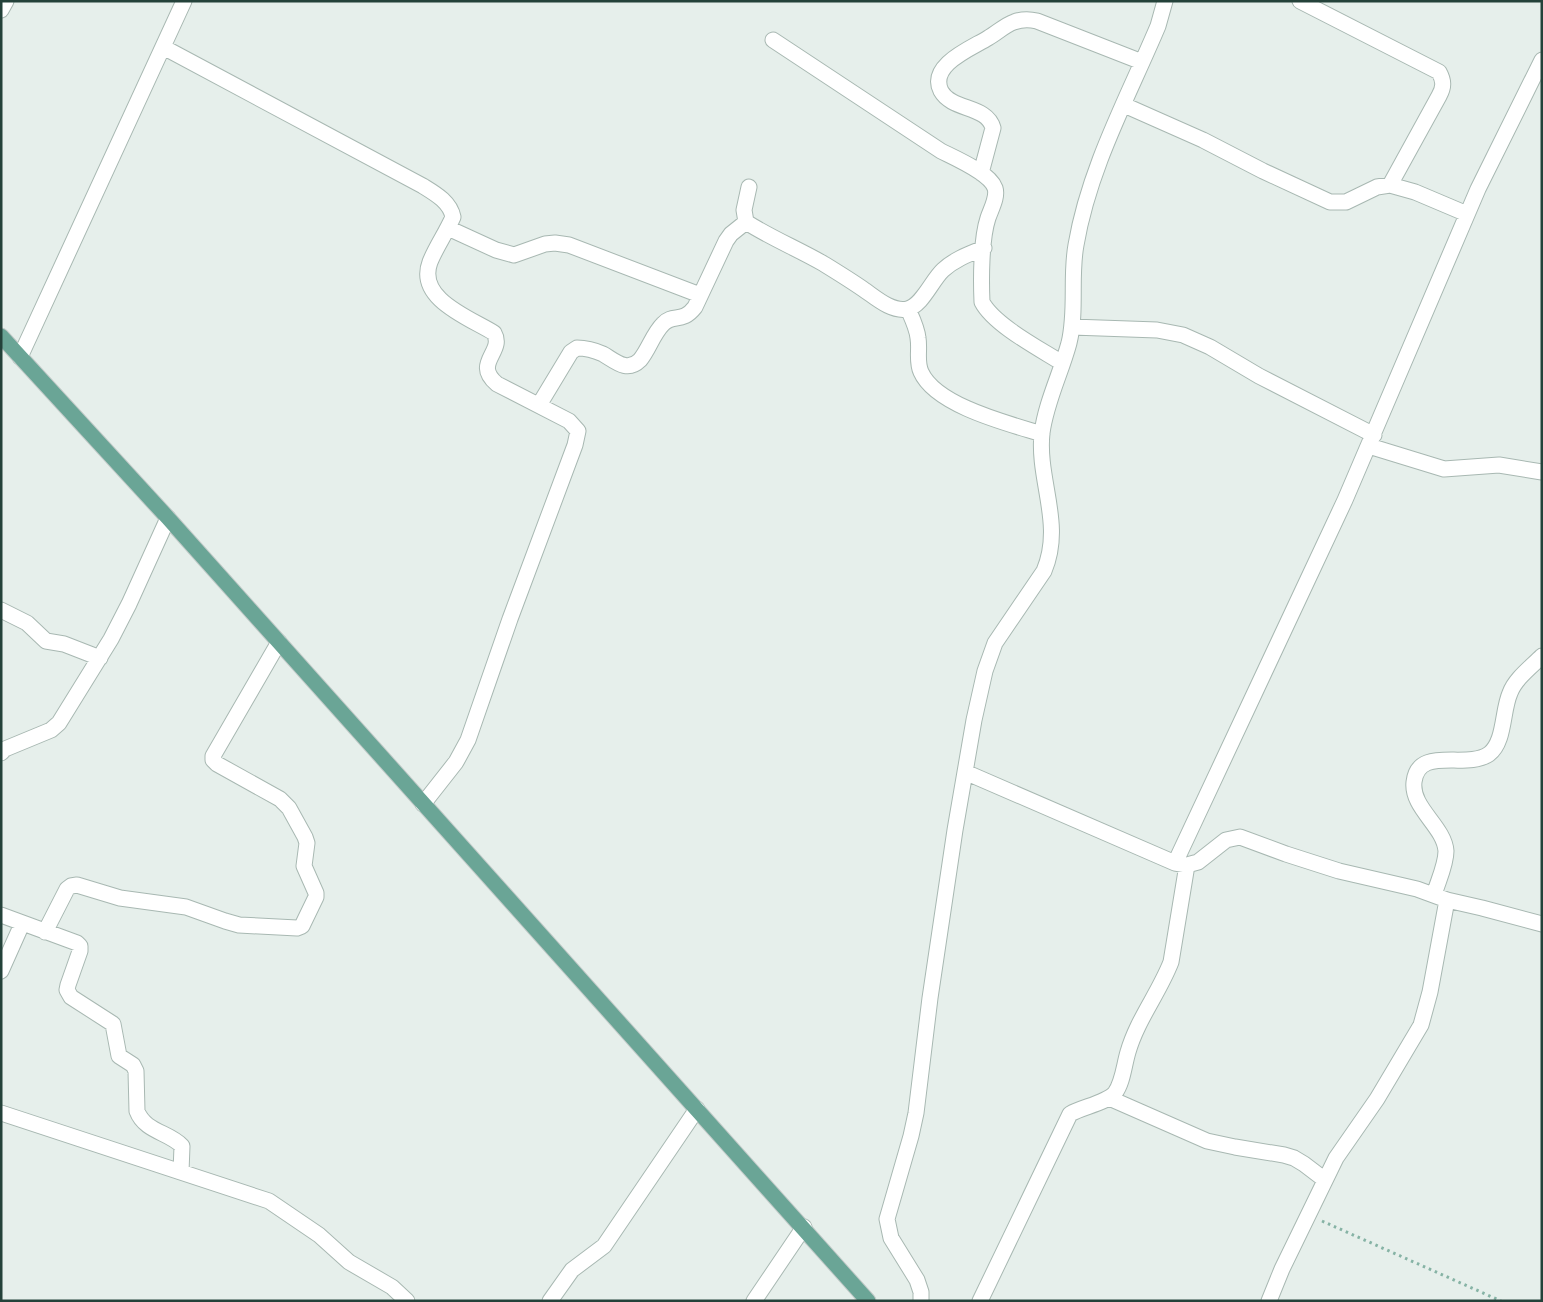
<svg xmlns="http://www.w3.org/2000/svg" width="1543" height="1302" viewBox="0 0 1543 1302" font-family="Inter,sans-serif">
<rect width="100%" height="100%" fill="#e6efeb"/>
<g fill="none" stroke-linecap="round" stroke-linejoin="round">
<g stroke="#a8b8b2" stroke-width="17">
<path id="minor" d="M1300,1L1439,72C1444,81 1444,87 1439,96L1390,185
M1,10L6,1
M773,40L941,151C955,158 990,173 995,188C998,197 991,209 988,218C981,239 981,280 982,302C994,325 1040,349 1062,363
M163,47L423,186C436,194 450,202 453,217C446,233 436,247 430,262C416,299 470,318 494,333C505,352 472,363 497,384L569,421L578,431L575,445L510,619L468,740L456,762L423,804
M1124,105L1203,140L1263,171L1330,202H1346L1377,187L1390,185L1415,192L1467,214
M981,173L993,128C987,105 952,111 941,91C928,65 972,48 988,38C997,33 1005,25 1014,22C1022,19 1029,19 1037,21L1142,62
M749,187L744,210L746,222C771,238 798,249 824,264C837,272 850,280 863,289C875,297 891,312 907,309C922,306 932,280 943,270C955,259 969,254 984,248
M448,228L496,250L514,255L545,244L555,243L569,245L700,295
M908,309C912,318 917,328 918,338C920,350 916,361 921,372C936,406 1010,424 1042,434
M1072,327L1157,330L1183,335L1210,347L1259,376L1374,435
M20,357L184,1
M539,405L571,352L577,348C586,348 594,350 603,354C615,361 627,373 640,360C649,349 653,334 663,324C673,313 682,324 695,307L726,241L731,234L746,222
M1369,446L1444,469L1499,465L1542,472
M1,610L27,623L46,641L64,644L100,658
M1,753L5,749L51,730L59,723L111,639L129,604L168,518
M965,772L1175,863L1187,865L1198,862L1226,840L1240,837L1286,854L1339,871L1417,889L1447,900L1482,908L1542,924
M1175,863L1345,500L1478,189L1542,60
M1434,895C1438,881 1446,865 1446,851C1444,826 1411,808 1414,782C1418,745 1466,770 1489,754C1505,742 1502,711 1510,693C1515,679 1531,667 1542,656
M1,915L77,943L80,946V951L68,985L67,990L71,997L113,1024L119,1056L133,1065L136,1071L137,1111C145,1132 169,1132 182,1146L181,1172
M45,932L67,889L71,886L77,885L120,898L186,907L225,921L239,925L297,928L302,926L316,897V893L304,866L307,843L305,837L289,808L280,799L217,764L213,760V756L279,642
M1,971L22,924
M1109,1098L1207,1141L1235,1147L1284,1155L1294,1158L1304,1164L1325,1180
M1,1113L269,1201L319,1235L349,1262L392,1287L407,1301
M550,1301L572,1270L604,1246L697,1109
M754,1301L804,1227
M921,1301V1292L917,1280L891,1238L887,1219L911,1136L916,1113L930,998L955,830L974,720L985,671L995,643L1044,571C1064,524 1037,480 1042,433C1046,402 1061,373 1069,343C1077,310 1070,277 1076,245C1089,168 1128,97 1158,26L1165,1
M980,1301L1070,1114C1082,1107 1106,1103 1115,1093C1123,1082 1124,1065 1128,1052C1137,1020 1159,993 1171,962L1187,865
M1269,1301L1282,1269L1336,1158L1377,1099L1421,1025L1430,992L1447,900"/>
</g>
<g stroke="#c2cac8" stroke-width="17">
<path id="primary" d="M1,336L168,518L868,1301"/>
</g>
<path stroke="#86b3a5" stroke-width="3" stroke-dasharray="2.5 4" stroke-linecap="butt" d="M1322,1221L1501,1301"/>
<use href="#minor" stroke="#fff" stroke-width="15"/>
<use href="#primary" stroke="#6aa596" stroke-width="15"/>
</g>
<rect width="1543" height="1302" fill="none" stroke="#24423a" stroke-width="5"/>
</svg>
